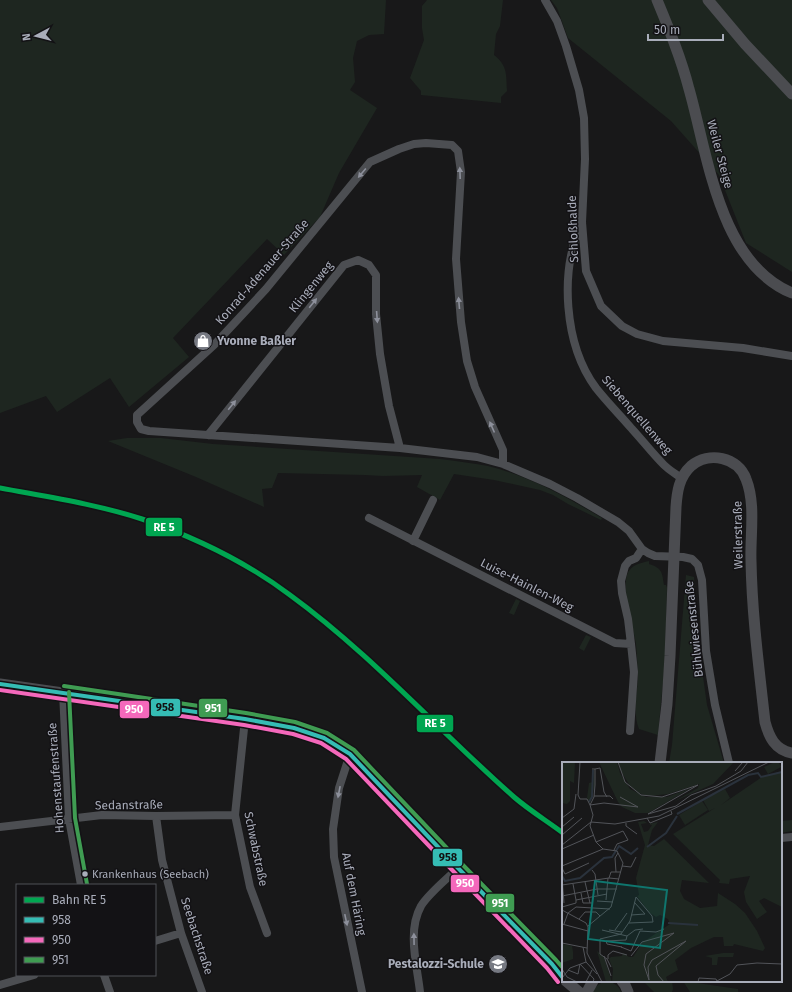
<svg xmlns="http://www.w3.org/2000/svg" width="792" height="992" viewBox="0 0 792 992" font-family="'Fira Sans',sans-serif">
<rect width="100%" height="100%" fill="#181819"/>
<path fill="#1e2620" d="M0,0H386L384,34L369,35L357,41L353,58L355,82L350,90L377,108L339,173L320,217L284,255L267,239L173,338L189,357L129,407L110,378L57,412L46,396L0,413Z
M427,0H503L500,26L496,34L494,55C508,66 506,75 507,91L501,97V103L421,95V91L410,78L424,40L422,28V6Z
M551,0H792V272L746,243L719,175L671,121L568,38L557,8Z
M127,438H161L213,444L440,459C456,461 472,463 488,466C529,476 566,497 602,518L601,520L568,504L553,495L540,490L494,480L454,474L440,500L417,487L422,475L383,476L365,475L278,473L272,488L262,489L264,507L196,477L108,441Z
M649,561V564C662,568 662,572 664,585H666L667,588L665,660L658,735L639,729C632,712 638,691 638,672C637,663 637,653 636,644C633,626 622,593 627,575C630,565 640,563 649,561Z
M686,575L694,577L699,648L707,705L724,763H669L672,745Z
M516,599L520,601L514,615L509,613Z
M586,635L591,637L584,651L579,648Z
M792,820V831L781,833V821Z
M605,981C612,982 618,984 621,992H593C595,986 599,984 605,981Z
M643,981H672L673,989L672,992H654Z
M683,981L738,989V992H690Z"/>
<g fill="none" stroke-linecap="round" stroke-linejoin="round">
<path stroke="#4c4e52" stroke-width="8" d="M545,0L557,21L566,46L579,90L584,118L585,159L582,222L586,271L601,306L622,326L637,334L663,341L743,348L792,356
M582,223C559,270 564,345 596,388C607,402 620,415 632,429C643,441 653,454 664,465C669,470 676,474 681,478
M208,435L344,265L358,260L369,265L376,275V314L380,354L389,406L400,448
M503,464V450L475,387L467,361L461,322L456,259L461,172L458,151L452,145L426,143L414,144L399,149L370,162L266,289L214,345L137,415V422L141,429L149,431L400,448L477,457L503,464L550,484L577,498L618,522L629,531L642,549L648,553L655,556L683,557L692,559L698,565L702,580L706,651L715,705L729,763
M369,518L615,643L631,644
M413,541L433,500
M63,692L69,819L81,885
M245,719L235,815L250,887L267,933
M630,731L634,672L631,644L628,619L622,593L621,581L625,566L629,561L636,558L642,549
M350,754L339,788L333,829L334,857L362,992
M156,816L162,860L181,933L202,992
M0,827L102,815L156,816L235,815
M781,838L792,837
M155,941L181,933
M104,975L110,992
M0,985L34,975
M420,992C417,965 407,931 421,906C429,893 447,879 458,868"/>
<path stroke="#4b4c50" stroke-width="11" d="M657,0C669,29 681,58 689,89C708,155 719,263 792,293
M708,0L745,44L792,94
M0,684L245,719L294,728L324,738L350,754L458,868L552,964L563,978
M660,763L667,704L670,656L676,507C677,492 679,477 691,466C709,451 738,457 746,479C756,504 750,535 751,561C752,615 759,668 765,722C769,737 775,750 792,753
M566,981L579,992
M622,981L625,985L628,992
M587,992L593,981"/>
<g stroke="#131215" stroke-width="7">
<path id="bus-1" d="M0,684L245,719L294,728L324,738L350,754L458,868L552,964L563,978"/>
</g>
<g stroke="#131215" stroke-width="7">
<path id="bus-2" d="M0,690L244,725L293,734L321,743L346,759L454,872L547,968L558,982"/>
</g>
<g stroke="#131215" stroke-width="7">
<path id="bus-3" d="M64,686L246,713L295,722L327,733L354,750L462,864L556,960L563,968
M69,692L75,818L87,884"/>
</g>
<use href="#bus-1" stroke="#35bcb4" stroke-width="4"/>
<use href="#bus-2" stroke="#f468bb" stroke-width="4"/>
<use href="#bus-3" stroke="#3f9c52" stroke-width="4"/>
<g stroke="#131215" stroke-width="8">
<path id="rail-1" d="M0,488C48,497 96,504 142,519C194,537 246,562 290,595C371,654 439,731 514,797C529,810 547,821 563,833"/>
</g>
<use href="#rail-1" stroke="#00a651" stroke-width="5"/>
</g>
<defs><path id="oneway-solid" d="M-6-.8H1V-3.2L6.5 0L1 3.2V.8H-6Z"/></defs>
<g fill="#8d909b">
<use href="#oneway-solid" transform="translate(362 173) rotate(130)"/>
<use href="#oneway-solid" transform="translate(460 173) rotate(-92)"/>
<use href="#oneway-solid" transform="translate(313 303) rotate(-51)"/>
<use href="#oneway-solid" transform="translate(459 303) rotate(-95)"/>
<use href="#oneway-solid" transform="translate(377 317) rotate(86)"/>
<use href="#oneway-solid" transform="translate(232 405) rotate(-51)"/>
<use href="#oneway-solid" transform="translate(492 427) rotate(-114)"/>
<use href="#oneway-solid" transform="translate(339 792) rotate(101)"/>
<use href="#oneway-solid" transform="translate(346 920) rotate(78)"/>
<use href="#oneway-solid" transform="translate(414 939) rotate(-91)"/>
</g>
<defs>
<g id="shop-disc" transform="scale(1)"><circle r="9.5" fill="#767982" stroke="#131215"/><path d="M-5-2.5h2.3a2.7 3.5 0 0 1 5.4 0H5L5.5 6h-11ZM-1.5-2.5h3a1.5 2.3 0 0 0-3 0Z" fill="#fff"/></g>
<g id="school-disc" transform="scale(1)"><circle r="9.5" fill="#767982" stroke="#131215"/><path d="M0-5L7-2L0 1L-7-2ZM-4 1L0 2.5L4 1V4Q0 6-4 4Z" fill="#fff"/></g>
</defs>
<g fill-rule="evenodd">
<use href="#shop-disc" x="203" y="341"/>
<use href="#school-disc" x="498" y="964"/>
</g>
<circle fill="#a9adba" stroke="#131215" stroke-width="1.5" cx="85" cy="874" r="3.5"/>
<g text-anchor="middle" stroke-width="3" stroke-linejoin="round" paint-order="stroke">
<g font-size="11" fill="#a9adba" stroke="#131215" text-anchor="start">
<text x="92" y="878">Krankenhaus (Seebach)</text>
</g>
<g font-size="12" fill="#a9adba" stroke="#131215">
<text transform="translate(720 154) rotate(75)" y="4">Weiler Steige</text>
<text transform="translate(573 229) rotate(-92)" y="4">Schloßhalde</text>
<text transform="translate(262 272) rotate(-49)" y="4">Konrad-Adenauer-Straße</text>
<text transform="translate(311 287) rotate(-51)" y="4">Klingenweg</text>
<text transform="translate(637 415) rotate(49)" y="4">Siebenquellenweg</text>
<text transform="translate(738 535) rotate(-91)" y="4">Weilerstraße</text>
<text transform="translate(527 585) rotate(27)" y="4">Luise-Hainlen-Weg</text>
<text transform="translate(694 629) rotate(-96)" y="4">Bühlwiesenstraße</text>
<text transform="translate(56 778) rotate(-94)" y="4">Hohenstaufenstraße</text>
<text transform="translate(129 805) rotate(-1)" y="4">Sedanstraße</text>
<text transform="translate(256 849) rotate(78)" y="4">Schwabstraße</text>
<text transform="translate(354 894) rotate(79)" y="4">Auf dem Häring</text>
<text transform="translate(197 936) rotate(72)" y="4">Seebachstraße</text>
</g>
<g font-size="12" font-weight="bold" fill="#a9adba" stroke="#131215" text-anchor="start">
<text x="217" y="345">Yvonne Baßler</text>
<text x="484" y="968" text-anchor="end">Pestalozzi-Schule</text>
</g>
</g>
<g transform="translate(562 762)">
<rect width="220" height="220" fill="#181819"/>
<path d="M0,0H13L12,21L8,19V39L5,42L0,41ZM37,0H55L58,11L68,27L84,35H105L129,26L86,51H73L60,45L56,40ZM57,0H172L151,22L111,40L136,26L137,22L106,32L87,34L76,31L68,24L58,8ZM213,0L217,1L219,5L206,12L202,5ZM30,8H32L33,23L28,41L25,36L27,21L31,20ZM220,9V145L202,136L197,139L205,150L195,157L184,140L182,130L188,114L168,117L167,122L157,121L158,118L111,72L153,46L147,49L141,38L163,27L168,36L159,43L200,15ZM140,39L146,48L123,63L117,53ZM82,59L85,61L79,62L82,70L86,69L90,63L87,62L96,60L90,68L86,83L92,84L102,77L147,121L120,118L118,129L122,137L138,146L155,144L156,131L173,142L183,151L195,169L203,186L201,189L172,182L171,184H162L161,175H152L129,186L113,198L116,208L104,215L106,220H50L51,207L47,197L49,195L60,194L61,191L67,195H71L81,180L108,162L106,157L98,153L94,155L87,150L75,134L77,133L74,116L83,83L76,60ZM0,182L10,184L11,190V197L0,201ZM35,189L42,195L50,220H44ZM161,191H172L171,195H156L155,203H150V196L143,194Z" fill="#1e2620"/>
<path fill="none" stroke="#2a323c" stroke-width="2" d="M27,40L30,35L31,8M115,52L186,13L196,11L199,15L220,10M85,85L104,71L115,54M0,114L3,119L18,116L42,96L50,95L57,84L69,92L76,86M106,161L136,163"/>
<path fill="none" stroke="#525459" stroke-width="1" d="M18,0L16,33L18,37H25L28,43L31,53L28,64L34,80L41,87L55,89L61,101L49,145L26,164M56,0L63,20L79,33L100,35L136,23L86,52M33,7L38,6L42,30L45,35M173,9L181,0M32,34H48L51,37M28,43L42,41L76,45L58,35M28,43L32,35L33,23V7H30M86,52L114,44L129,33L154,24L179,9L186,0M0,56L12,47L14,32M85,56L88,61L110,52L109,49M64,61V64L75,72M0,65L12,55M0,73L20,56M34,80L61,69L66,78L55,82L52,88M0,83L29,60L53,62L97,54L207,0M0,87L32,73M0,104L41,87M60,104L69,105L74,95M0,106L3,112L27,101M30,108L33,112L36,133M54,110L53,96L56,91M0,116L2,141M47,116L49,110H59M23,120L28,141M11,122L14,138M0,123L47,116L57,117M19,131L21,141H31M0,134L35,127H55M14,138L45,132M44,138L46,116M35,139L51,140M0,145L14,141V138M0,148L24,161M69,153L83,152L72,140M17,157L23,150H34L38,154M24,161L26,165L25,191L40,220M0,162L26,169M2,162L6,151L14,145L48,147M40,168L65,174M47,168L60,170M53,168L65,151M59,172L68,159L74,135L90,154L91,160L67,161M65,174L73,168L81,167M0,181L25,186M21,185L24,200L35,212M59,185L69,189L78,169L94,170L102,167M60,185L45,182L44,179L64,178L65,174M42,194L49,214M69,194L80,180L112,171L84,192L82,203L87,218L86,205L90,198L124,179L94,204L96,213L102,220M46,197V193L51,189L65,193M18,202L32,217L31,220M49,205L45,197L38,192V177L59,172M0,207L5,215L15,220M6,208L16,212L18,202M0,216L8,206L24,200M24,220L30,208M136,220L137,216L154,217L155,219M153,220L168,212L175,203L195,201L220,202"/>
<path fill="#0f766e" fill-opacity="0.15" stroke="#0f766e" stroke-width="2" d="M33,119L105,128L98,186L26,177Z"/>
<rect width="220" height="220" fill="none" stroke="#a9adba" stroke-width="2"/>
</g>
<g stroke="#131215" stroke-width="1.5">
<rect x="145" y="517" width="38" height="20" rx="4" fill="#00a651"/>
<rect x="150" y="698" width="31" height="19" rx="4" fill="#35bcb4"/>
<rect x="198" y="698" width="30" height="20" rx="4" fill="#3f9c52"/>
<rect x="119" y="700" width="31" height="19" rx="4" fill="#f468bb"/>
<rect x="416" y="714" width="38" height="19" rx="4" fill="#00a651"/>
<rect x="432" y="848" width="31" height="19" rx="4" fill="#35bcb4"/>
<rect x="450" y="874" width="30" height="19" rx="4" fill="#f468bb"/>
<rect x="485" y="893" width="30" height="20" rx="4" fill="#3f9c52"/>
</g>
<g font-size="11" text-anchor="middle" font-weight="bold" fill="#fff">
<text x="164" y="531">RE 5</text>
<text x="213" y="712">951</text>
<text x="134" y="713">950</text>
<text x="435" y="727">RE 5</text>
<text x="465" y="887">950</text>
<text x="500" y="907">951</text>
</g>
<g font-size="11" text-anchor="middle" font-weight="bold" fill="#111">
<text x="165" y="711">958</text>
<text x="448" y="861">958</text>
</g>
<rect x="16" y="884" width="140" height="92" fill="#131215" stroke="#4f5057"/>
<rect x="24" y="897" width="20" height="6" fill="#00a651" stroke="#4f5057"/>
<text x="52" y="904" font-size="12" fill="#a9adba">Bahn RE 5</text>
<rect x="24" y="917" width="20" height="6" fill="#35bcb4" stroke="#4f5057"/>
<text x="52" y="924" font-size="12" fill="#a9adba">958</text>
<rect x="24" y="937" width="20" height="6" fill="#f468bb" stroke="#4f5057"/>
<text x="52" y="944" font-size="12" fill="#a9adba">950</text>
<rect x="24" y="957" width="20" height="6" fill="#3f9c52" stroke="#4f5057"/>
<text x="52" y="964" font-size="12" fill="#a9adba">951</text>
<g transform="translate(36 36) rotate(263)" stroke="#131215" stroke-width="3" paint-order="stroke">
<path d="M0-3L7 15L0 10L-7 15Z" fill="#a9adba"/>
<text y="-6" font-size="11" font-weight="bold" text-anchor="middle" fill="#a9adba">N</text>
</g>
<path d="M648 34v6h75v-6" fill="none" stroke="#a9adba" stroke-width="2"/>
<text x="654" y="34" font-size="12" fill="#a9adba" stroke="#131215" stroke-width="3" paint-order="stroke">50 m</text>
</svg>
